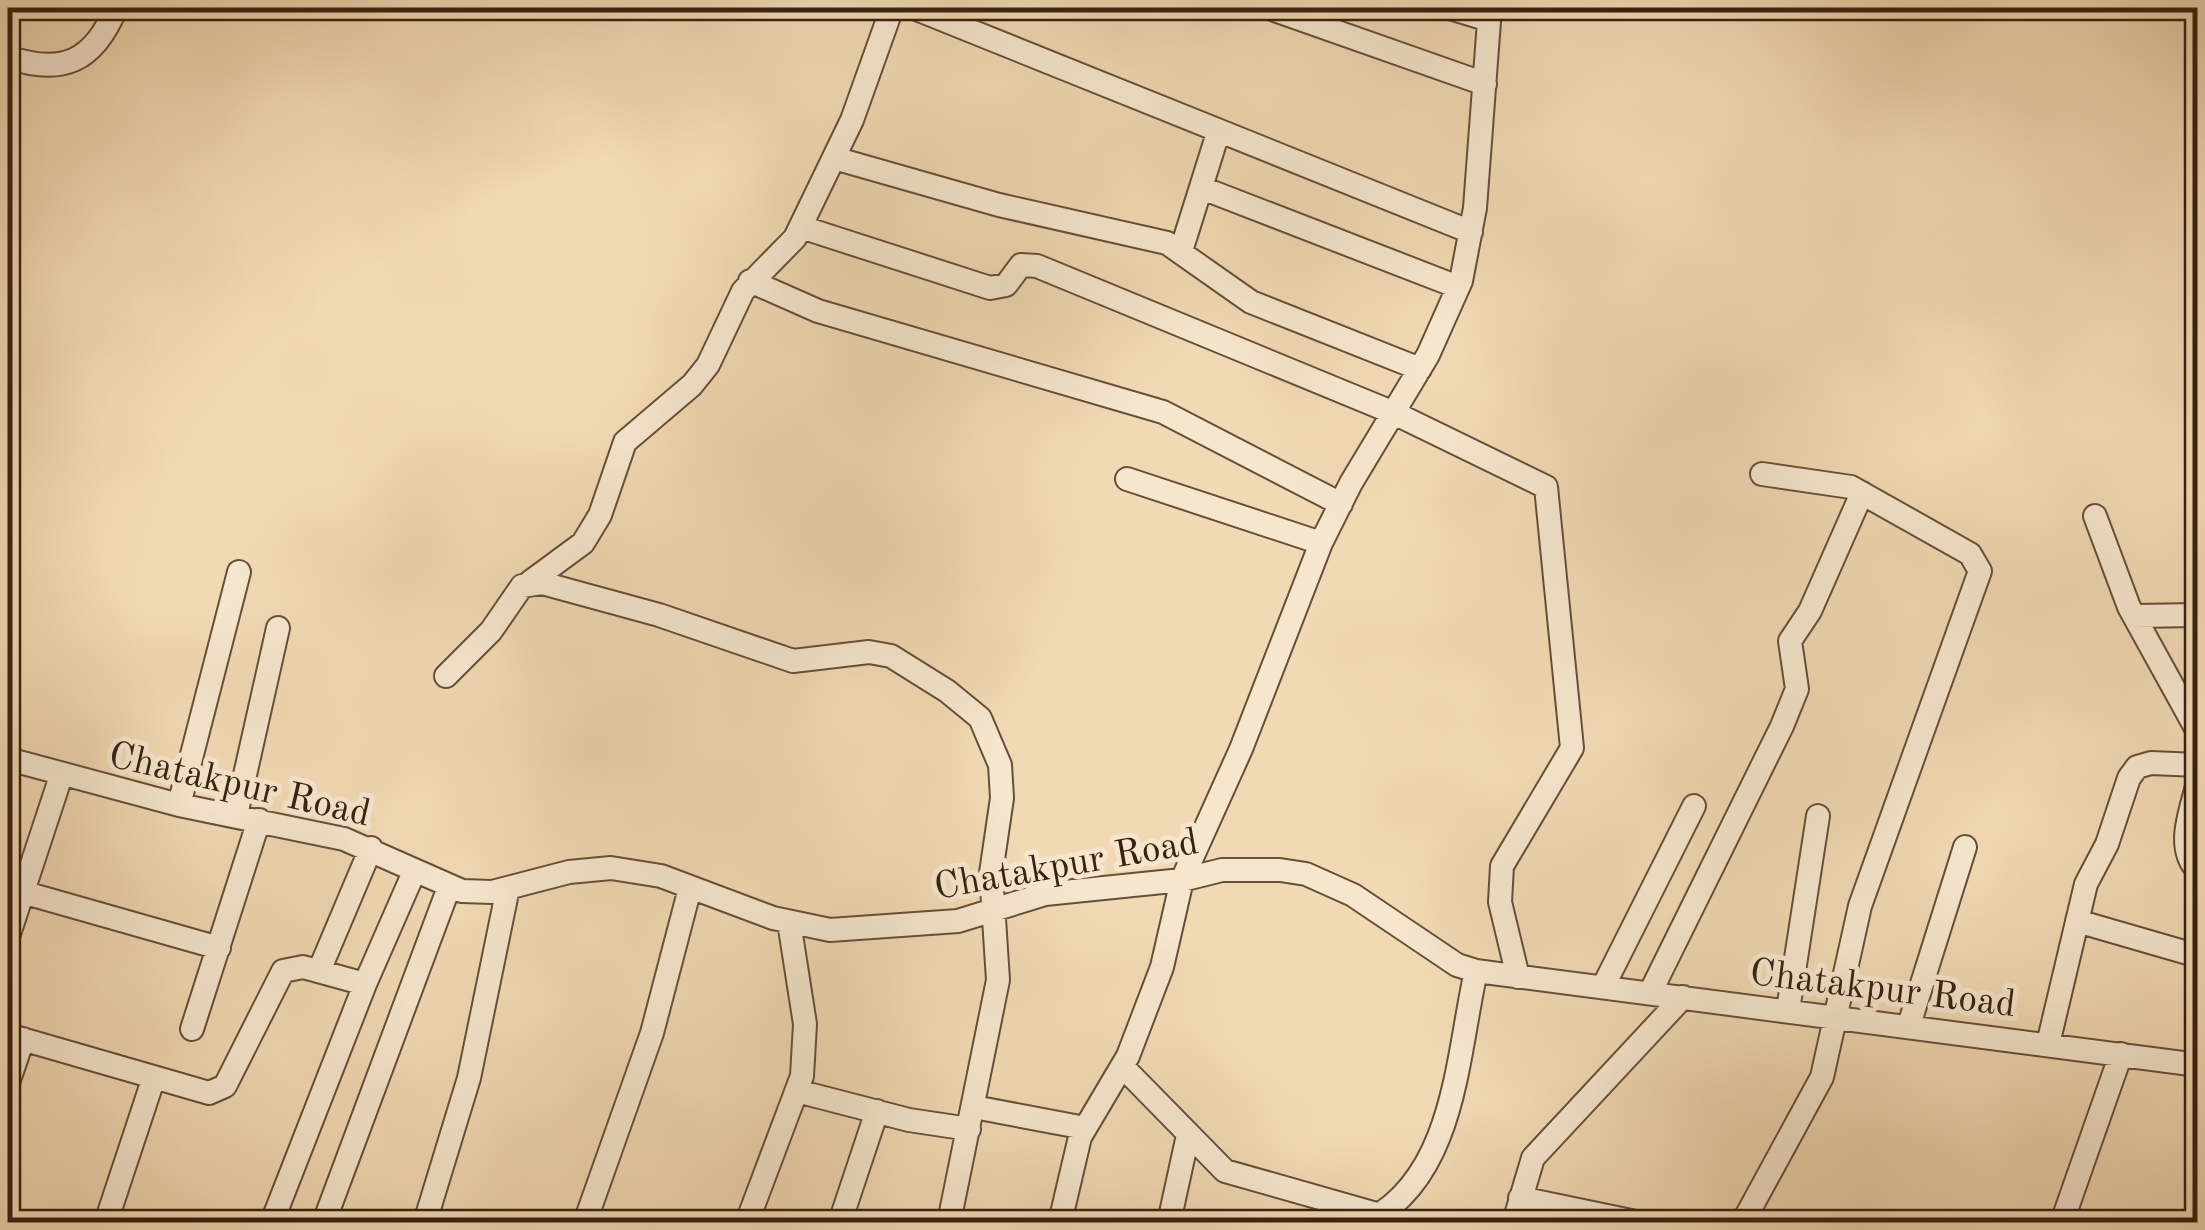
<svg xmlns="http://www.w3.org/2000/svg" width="2205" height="1230" viewBox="0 0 2205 1230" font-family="'Old Standard TT',serif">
<rect width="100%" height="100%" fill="#f1d9b3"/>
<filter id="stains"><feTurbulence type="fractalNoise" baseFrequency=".002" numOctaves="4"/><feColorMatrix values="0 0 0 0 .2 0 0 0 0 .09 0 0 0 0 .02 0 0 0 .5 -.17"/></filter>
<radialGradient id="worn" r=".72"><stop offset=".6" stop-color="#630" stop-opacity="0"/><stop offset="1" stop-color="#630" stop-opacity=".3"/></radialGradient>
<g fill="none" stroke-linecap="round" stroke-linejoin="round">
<g stroke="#664f39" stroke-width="26">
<path id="minor" d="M914,8L1471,232
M1269,8L1485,84
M1450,8L1489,20
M8,57C63,76 94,61 116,8
M834,158L999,205L1167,243L1251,302L1420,369
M1202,188L1458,287
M801,227L990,288L1006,285L1021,265L1037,266L1394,413L1546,487L1572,748L1502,866L1500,902L1518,977
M1181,251L1218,133
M750,281L818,311L1163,412L1341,504
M1127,479L1321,543
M2095,516L2129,607L2198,732
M530,582L583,543L600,515L625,442L692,385L708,365L743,291L795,238L852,120L892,8
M2134,616L2198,615
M446,676L491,631L522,586L542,583L659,615L793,661L869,652L891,656L947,691L980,718L1000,765L1002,798L991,873L998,980L949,1222
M8,759L179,805L344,839L462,891L492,892L569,872L611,868L661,876L773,918L830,930L958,921L1045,894L1182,880L1222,870H1280L1306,874L1353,895L1457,965L1476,971L2198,1065
M2198,782C2191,812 2175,847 2198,871
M179,805L239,572
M236,815L278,628
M22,892L219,948
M2077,921L2198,956
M8,937L61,776
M319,971L371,848
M1603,987L1694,806
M1650,993L1782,726L1797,689L1790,641L1810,611L1862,493
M1788,1010L1818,816
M1909,1025L1965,847
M192,1029L259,820
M8,1035L209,1093L225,1086L283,971L303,967L365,984
M2048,1044L2086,884L2107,844L2129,778L2137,767L2151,763L2198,765
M1122,1066L1225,1171L1380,1215
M8,1083L23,1039
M797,1091L909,1120L969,1129
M974,1107L1085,1128
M1520,1198L1636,1222
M1370,1220C1455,1175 1457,1056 1476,971
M106,1222L153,1080
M272,1222L365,984L414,872
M324,1222L449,887
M425,1222L469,1078L508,888
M585,1222L652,1033L690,888
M747,1222L802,1076L805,1024L789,922
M840,1222L877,1111
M1060,1222L1080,1137L1128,1056L1162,967L1182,880L1241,749L1321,543L1351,483L1428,355L1461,281L1475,208L1490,8
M1169,1222L1188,1135
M1514,1222L1533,1158L1683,997
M1743,1222L1822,1077L1860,906L1980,571L1970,554L1851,487L1762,474
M2062,1222L2121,1054"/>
</g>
<use href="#minor" stroke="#f6e6ce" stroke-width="22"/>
</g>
<g text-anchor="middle" stroke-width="10" stroke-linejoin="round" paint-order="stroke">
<g font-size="38" fill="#372110" stroke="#f6e6ce">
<text transform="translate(240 783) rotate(13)" y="13">Chatakpur Road</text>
<text transform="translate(1066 863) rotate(-10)" y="13">Chatakpur Road</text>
<text transform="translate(1883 987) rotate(7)" y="13">Chatakpur Road</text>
</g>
</g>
<rect width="2205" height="1230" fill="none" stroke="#f1d9b3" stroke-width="40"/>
<rect x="10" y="10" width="2185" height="1210" fill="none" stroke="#372110" stroke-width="5"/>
<rect x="20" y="20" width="2165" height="1190" fill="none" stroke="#372110" stroke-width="2.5"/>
<rect width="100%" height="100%" filter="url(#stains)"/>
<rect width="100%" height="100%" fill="url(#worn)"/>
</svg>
